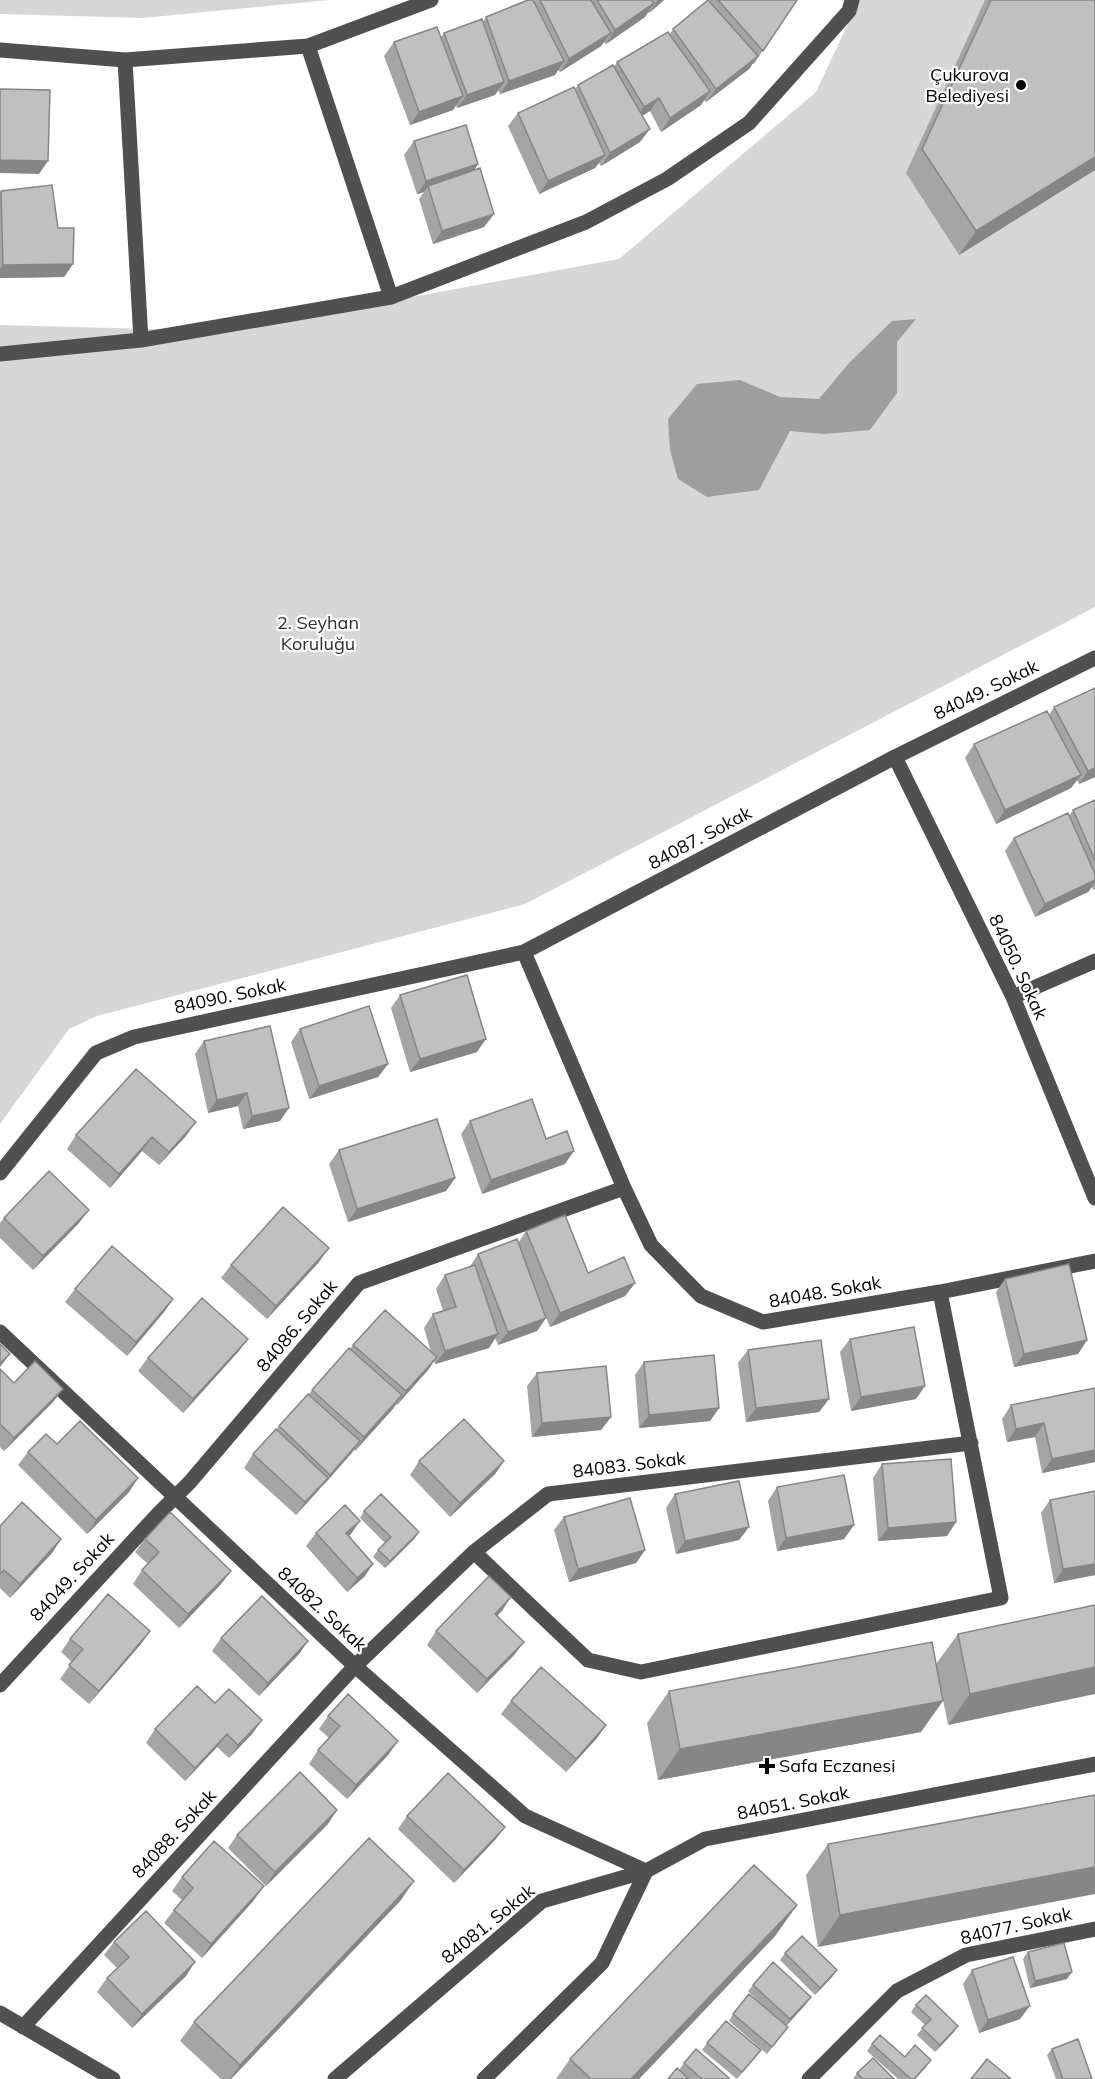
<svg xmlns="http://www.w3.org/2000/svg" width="1095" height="2079" viewBox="0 0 1095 2079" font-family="Mulish,sans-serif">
<rect width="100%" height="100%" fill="#fff"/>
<path fill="#d7d7d7" d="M0,0H330L143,18L0,14Z
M859,0H1095V607L525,904L97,1016L69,1029L0,1124V325L226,331L619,259L816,92Z"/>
<path fill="#9e9e9e" d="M916,319L897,342V393L870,430L824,434L790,431L759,490L707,497L678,479L670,450L668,419L697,384L740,380L780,397L819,399L849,363L892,321Z"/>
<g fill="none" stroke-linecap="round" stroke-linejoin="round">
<path stroke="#505050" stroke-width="15" d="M308,46L391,297
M0,50L125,60L308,46L431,0
M125,60L141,340
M0,354L141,340L391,297L586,222L667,179L749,123L849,11L852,0
M895,757L1013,997L1095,1198
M524,952L624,1188L651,1245L701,1296L763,1322L940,1292L1095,1261
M1013,997L1095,961
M0,1173L96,1053L134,1037L524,952L895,757L1095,658
M0,1332L355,1666L525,1816L646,1871
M474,1552L588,1660L641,1672L1001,1598L940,1292
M0,1685L158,1514L190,1482L359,1283L624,1188
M0,2013L113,2079
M23,2027L355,1666L474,1552L548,1494L971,1443
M335,2079L542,1901L646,1871L705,1839L1095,1764
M484,2079L602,1963L646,1871
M809,2079L897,1991L966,1955L1095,1929"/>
</g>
<path fill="#a5a5a5" d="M535,0H664L649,13L648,12L645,17L606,44L604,42L601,46L560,72L558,70L555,75L500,94L498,90L495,95L457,108L456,105L453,110L410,125L384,56L394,42L441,37L444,33L483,22L486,17L534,1Z
M710,0H797L754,64L753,63L749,69L706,102L704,100L701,105L661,132L650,111L642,116L640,142L601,166L599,163L595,168L539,194L508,126L518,113L575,89L578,85L614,67L617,62L670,34L673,29Z
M985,0H1095V170L959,255L906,173Z
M414,141L478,164L474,170L494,214L484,227L433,244L419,199L424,192L417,194L404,155Z
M1,191L58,228L73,264L64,277L0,278V193Z
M1095,688V777L1079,784L1077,780L1071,788L996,824L965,758L974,744L1049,715L1054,707Z
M1095,800V889L1093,890L1092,887L1088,892L1035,917L1005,851L1014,838L1069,816L1073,810Z
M400,995L477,1052L410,1072L391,1008Z
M300,1029L388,1064L378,1077L309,1099L291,1042Z
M204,1041L280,1121L243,1129L238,1106L208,1113L195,1054Z
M470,1121L546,1139L565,1164L482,1194L461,1134Z
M76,1135L186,1136L159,1165L142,1151L110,1188L67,1149Z
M339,1150L455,1178L446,1191L348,1222L329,1164Z
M4,1218L79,1223L33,1270L0,1238V1223Z
M526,1231L588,1273L635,1283L625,1296L550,1327L541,1305L546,1318L537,1331L498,1345L495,1338L489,1348L435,1364L434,1361L428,1370L397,1405L396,1404L355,1451L354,1450L296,1515L244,1468L253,1454L309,1394L353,1345L431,1352L424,1328L433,1314L443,1311L436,1289L445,1275L469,1268L478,1254L518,1243Z
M319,1262L267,1319L221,1278L231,1265Z
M1005,1279L1087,1340L1078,1354L1014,1367L996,1292Z
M75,1289L173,1299L164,1312L127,1356L65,1302Z
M248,1339L238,1352L183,1413L138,1371L148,1358Z
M850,1339L916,1399L851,1411L840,1352Z
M748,1350L829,1399L819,1412L746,1422L738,1363Z
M644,1362L719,1408L710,1421L639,1428L635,1375Z
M0,1369L14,1383L63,1389L53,1402L4,1451L0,1447Z
M537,1373L611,1417L601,1430L532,1437L527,1386Z
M1095,1388V1462L1042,1473L1035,1437L1007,1442L1002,1419L1011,1405Z
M57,1444L138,1478L129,1492L87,1534L18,1465L28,1452Z
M419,1461H504L495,1474L450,1517L410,1475Z
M882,1464L956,1522L947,1536L878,1541L873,1478Z
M777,1487L854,1525L844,1539L777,1551L768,1501Z
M1095,1491V1575L1054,1583L1041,1513L1050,1500Z
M675,1494L749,1527L739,1540L676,1554L666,1508Z
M364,1511L419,1532L414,1539L385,1568L373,1557L378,1550L385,1543L360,1518Z
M564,1517L645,1550L636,1563L569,1582L554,1530Z
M0,1526L61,1539L52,1553L10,1598L0,1588Z
M316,1533L351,1534L349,1536L373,1564L364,1577L347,1592L306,1546Z
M145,1539L231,1571L221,1584L179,1628L133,1584L142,1570L148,1564L135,1552Z
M511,1597L497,1616L524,1642L514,1655L477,1693L427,1645L436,1631Z
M1095,1605L948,1725L940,1684L921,1732L658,1780L647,1723L669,1691L936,1664L958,1634Z
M150,1631L141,1644L89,1704L60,1679L72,1662L61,1652L70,1639Z
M221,1638L308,1641L299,1654L259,1696L212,1651Z
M511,1701L606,1725L597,1738L566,1772L501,1714Z
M215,1703L262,1720L252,1734L229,1758L217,1747L185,1781L146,1743L155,1729Z
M328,1716L389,1754L347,1799L309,1764L318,1750L329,1738L319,1729Z
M1095,1795L818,1947L806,1875L828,1844Z
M407,1816L505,1827L495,1840L454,1883L398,1829Z
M328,1824L266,1886L228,1848L237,1835Z
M182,1877L254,1900L202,1958L164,1923L174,1910L182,1900L172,1891Z
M401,1900L231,2079H221L180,2041L194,2022Z
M797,1905L775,1936L639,2079H556L570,2059Z
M114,1942L186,1976L132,2028L97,1992L107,1978L117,1968L104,1955Z
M1028,1952L1067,1979L1030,1988L1023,1959Z
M785,1953L832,1977L815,1995L780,1960Z
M972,1970L1020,2019L979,2033L963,1984Z
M753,1985L806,2004L786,2026L788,2027L767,2054L729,2021L733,2014L768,2011L748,1991Z
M916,2005L958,2026L953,2033L935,2052L917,2035L925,2025L911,2012Z
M707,2043L756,2057L737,2079L702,2050Z
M872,2044L926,2067L915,2079H898L867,2051Z
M1052,2049L1092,2079H1056L1047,2055Z
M684,2063L728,2079H668L679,2070Z
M857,2073L894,2079H853Z"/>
<path fill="#868686" d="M658,0H664L649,13Z
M654,3L645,17L606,44L615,30Z
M611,33L601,46L560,72L569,59Z
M758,56L749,69L706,102L716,89Z
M564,61L555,75L500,94L509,81Z
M504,82L495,95L457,108L467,95Z
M710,91L701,105L661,132L670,118Z
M463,96L453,110L410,125L419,112Z
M659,98L650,111L635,120L644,107Z
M650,129L640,142L601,166L610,153Z
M605,155L595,168L539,194L548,181Z
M1095,157V170L959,255L976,231Z
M0,160L48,161L39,174L0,173Z
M478,164L469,178L428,186L424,192L417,194L426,181Z
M494,214L484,227L433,244L442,231Z
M73,264L64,277L0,278V269L3,265Z
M1095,768V777L1079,784L1088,771Z
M1081,775L1071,788L996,824L1005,810Z
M1095,880V882L1088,892L1035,917L1045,904Z
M486,1039L477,1052L410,1072L420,1059Z
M388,1064L378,1077L309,1099L319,1086Z
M247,1093L238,1106L208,1113L217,1100Z
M289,1108L280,1121L243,1129L252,1116Z
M196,1122L186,1136L159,1165L169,1152Z
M152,1137L142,1151L110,1188L119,1174Z
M574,1151L565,1164L482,1194L491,1180Z
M455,1178L446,1191L348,1222L357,1209Z
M89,1210L79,1223L33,1270L43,1256Z
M329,1248L319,1262L267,1319L276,1306Z
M635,1283L625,1296L550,1327L560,1313Z
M173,1299L164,1312L127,1356L136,1342Z
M546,1318L537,1331L498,1345L508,1332Z
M498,1334L489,1348L435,1364L445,1351Z
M248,1339L238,1352L183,1413L193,1399Z
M1087,1340L1078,1354L1014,1367L1024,1354Z
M10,1354L0,1367V1363Z
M437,1357L428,1370L397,1405L406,1391Z
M925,1386L916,1399L851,1411L861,1397Z
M63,1389L53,1402L4,1451L14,1438Z
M402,1395L393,1409L355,1451L364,1437Z
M829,1399L819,1412L746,1422L756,1408Z
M719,1408L710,1421L639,1428L649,1415Z
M611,1417L601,1430L532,1437L542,1423Z
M1044,1423L1035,1437L1007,1442L1016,1429Z
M360,1441L351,1454L321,1488L330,1475Z
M1095,1450V1462L1042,1473L1052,1459Z
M504,1461L495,1474L450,1517L460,1503Z
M138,1478L129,1492L87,1534L96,1520Z
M328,1478L318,1491L296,1515L305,1502Z
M360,1521L351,1534L337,1546L346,1533Z
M956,1522L947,1536L878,1541L888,1528Z
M854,1525L844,1539L777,1551L786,1538Z
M749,1527L739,1540L676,1554L685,1541Z
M419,1532L414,1539L385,1568L390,1561Z
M61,1539L52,1553L10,1598L20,1584Z
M645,1550L636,1563L569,1582L578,1569Z
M373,1564L364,1577L347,1592L357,1578Z
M1095,1564V1575L1054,1583L1063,1569Z
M231,1571L221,1584L179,1628L188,1614Z
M511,1597L502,1611L486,1627L495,1614Z
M150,1631L141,1644L89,1704L99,1691Z
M308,1641L299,1654L259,1696L268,1683Z
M524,1642L514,1655L477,1693L487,1679Z
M1095,1667V1694L948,1725L970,1694Z
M943,1701L921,1732L658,1780L680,1749Z
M262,1720L252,1734L229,1758L238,1745Z
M606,1725L597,1738L566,1772L576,1759Z
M227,1734L217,1747L185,1781L195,1768Z
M398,1741L389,1754L347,1799L356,1785Z
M337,1810L328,1824L266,1886L275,1872Z
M505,1827L495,1840L454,1883L464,1870Z
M1095,1867V1894L818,1947L840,1915Z
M414,1881L401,1900L231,2079H230L240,2065Z
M264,1886L254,1900L202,1958L211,1944Z
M797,1905L775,1936L639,2079H631Z
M195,1962L186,1976L132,2028L142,2014Z
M837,1970L832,1977L815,1995L820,1988Z
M1072,1972L1067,1979L1030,1988L1035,1981Z
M811,1997L806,2004L786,2026L790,2019Z
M1030,2006L1020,2019L979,2033L988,2020Z
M958,2026L953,2033L935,2052L940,2045Z
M931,2060L926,2067L915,2079H914Z"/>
<path fill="#c0c0c0" stroke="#868686" stroke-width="1.5" d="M528,0H533L564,61L509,81L486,17Z
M540,0H591L611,33L569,59Z
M597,0H651L654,3L615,30Z
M708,0L758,56L716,89L673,29Z
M718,0H797L763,51Z
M991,0H1095V157L976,231L922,149Z
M482,19L504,82L467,95L444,33Z
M437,27L463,96L419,112L394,42Z
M668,32L710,91L670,118L659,98L644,107L617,62Z
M613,65L650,129L610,153L578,85Z
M574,87L605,155L548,181L518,113Z
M0,89L50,90L48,161L0,160Z
M466,125L478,164L426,181L414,141Z
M480,168L494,214L442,231L428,186Z
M52,185L58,228H74L73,264L3,265L1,191Z
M1095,688V768L1088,771L1054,707Z
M1047,711L1081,775L1005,810L974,744Z
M1095,800V860L1073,810Z
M1068,813L1095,874V880L1045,904L1014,838Z
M467,975L486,1039L420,1059L400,995Z
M369,1006L388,1064L319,1086L300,1029Z
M270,1026L289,1108L252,1116L247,1093L217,1100L204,1041Z
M136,1069L196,1122L169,1152L152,1137L119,1174L76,1135Z
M532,1099L546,1139L567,1131L574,1151L491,1180L470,1121Z
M437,1119L455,1178L357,1209L339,1150Z
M49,1171L89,1210L43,1256L4,1218Z
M283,1207L329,1248L276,1306L231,1265Z
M565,1215L588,1273L624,1257L635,1283L560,1313L526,1231Z
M517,1239L546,1318L508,1332L478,1254Z
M112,1246L173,1299L136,1342L75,1289Z
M1069,1264L1087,1340L1024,1354L1005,1279Z
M475,1265L498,1334L445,1351L433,1314L456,1307L445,1275Z
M202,1298L248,1339L193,1399L148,1358Z
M385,1310L437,1357L406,1391L353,1345Z
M914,1327L925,1386L861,1397L850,1339Z
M821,1340L829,1399L756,1408L748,1350Z
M0,1344L10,1354L0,1363Z
M349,1348L402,1395L364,1437L312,1390Z
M714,1355L719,1408L649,1415L644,1362Z
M35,1361L63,1389L14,1438L0,1424V1369L14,1383Z
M606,1366L611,1417L542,1423L537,1373Z
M1095,1388V1450L1052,1459L1044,1423L1016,1429L1011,1405Z
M308,1394L360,1441L330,1475L279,1426Z
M464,1419L504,1461L460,1503L419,1461Z
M80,1421L138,1478L96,1520L28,1452L46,1434L57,1444Z
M276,1429L328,1478L305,1502L253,1454Z
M951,1459L956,1522L888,1528L882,1464Z
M844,1475L854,1525L786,1538L777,1487Z
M739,1481L749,1527L685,1541L675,1494Z
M1095,1491V1564L1063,1569L1050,1500Z
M381,1494L419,1532L390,1561L378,1550L391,1537L364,1511Z
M630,1498L645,1550L578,1569L564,1517Z
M22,1502L61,1539L20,1584L4,1570L0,1574V1526Z
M345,1505L360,1521L346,1533L373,1564L357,1578L316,1533Z
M170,1512L231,1571L188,1614L142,1570L159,1552L145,1539Z
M489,1576L511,1597L495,1614L524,1642L487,1679L436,1631Z
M108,1594L150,1631L99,1691L69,1665L83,1649L70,1639Z
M262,1596L308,1641L268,1683L221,1638Z
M1095,1605V1667L970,1694L958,1634Z
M932,1642L943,1701L680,1749L669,1691Z
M541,1667L606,1725L576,1759L511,1701Z
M197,1686L215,1703L229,1689L262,1720L238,1745L227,1734L195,1768L155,1729Z
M348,1694L398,1741L356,1785L318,1750L340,1726L328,1716Z
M300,1772L337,1810L275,1872L237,1835Z
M448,1773L505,1827L464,1870L407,1816Z
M1095,1795V1867L840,1915L828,1844Z
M369,1838L414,1881L240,2065L194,2022Z
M214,1841L264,1886L211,1944L174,1910L193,1888L182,1877Z
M754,1865L797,1905L631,2079H591L570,2059Z
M146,1911L195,1962L142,2014L107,1978L129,1957L114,1942Z
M802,1936L837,1970L820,1988L785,1953Z
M1064,1943L1072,1972L1035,1981L1028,1952Z
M1013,1957L1030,2006L988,2020L972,1970Z
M773,1962L811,1997L790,2019L753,1985Z
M749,1994L788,2027L772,2047L733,2014Z
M926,1995L958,2026L940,2045L922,2028L931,2019L916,2005Z
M726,2021L761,2050L742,2072L707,2043Z
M880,2035L905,2057L915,2045L931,2060L914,2079H911L872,2044Z
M1078,2039L1092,2079H1063L1052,2049Z
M696,2049L729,2078L728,2079H702L684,2063Z
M873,2058L894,2079H863L857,2073Z
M987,2059L1011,2079H971Z
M677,2068L689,2079H668Z"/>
<g fill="#000" stroke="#fff" stroke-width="2">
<circle cx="1021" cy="85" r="6"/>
<path d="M764 1757h6v6h6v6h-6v6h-6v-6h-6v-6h6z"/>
</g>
<g text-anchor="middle" stroke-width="4.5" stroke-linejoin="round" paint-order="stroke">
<g font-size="18" fill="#000" stroke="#fff" text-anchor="end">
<text x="1009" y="81">Çukurova<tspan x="1009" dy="21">Belediyesi</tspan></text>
<text x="779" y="1772" text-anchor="start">Safa Eczanesi</text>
</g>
<g font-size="18" fill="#2e2e2e" stroke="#fff">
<text x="318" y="629">2. Seyhan<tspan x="318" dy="21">Koruluğu</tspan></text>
</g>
<g font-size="18" fill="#000" stroke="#fff">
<text transform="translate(986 690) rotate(-26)" y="6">84049. Sokak</text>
<text transform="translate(700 838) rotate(-28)" y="6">84087. Sokak</text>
<text transform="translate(1018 967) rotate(65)" y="6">84050. Sokak</text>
<text transform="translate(230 996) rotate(-12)" y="6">84090. Sokak</text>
<text transform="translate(825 1292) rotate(-10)" y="6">84048. Sokak</text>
<text transform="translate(297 1326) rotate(-50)" y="6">84086. Sokak</text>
<text transform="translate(629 1465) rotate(-7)" y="6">84083. Sokak</text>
<text transform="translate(72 1577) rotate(-47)" y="6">84049. Sokak</text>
<text transform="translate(322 1609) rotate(43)" y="6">84082. Sokak</text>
<text transform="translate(793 1803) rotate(-11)" y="6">84051. Sokak</text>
<text transform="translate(174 1834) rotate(-47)" y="6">84088. Sokak</text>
<text transform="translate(488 1924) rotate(-39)" y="6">84081. Sokak</text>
<text transform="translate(1016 1926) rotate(-13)" y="6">84077. Sokak</text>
</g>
</g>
</svg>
